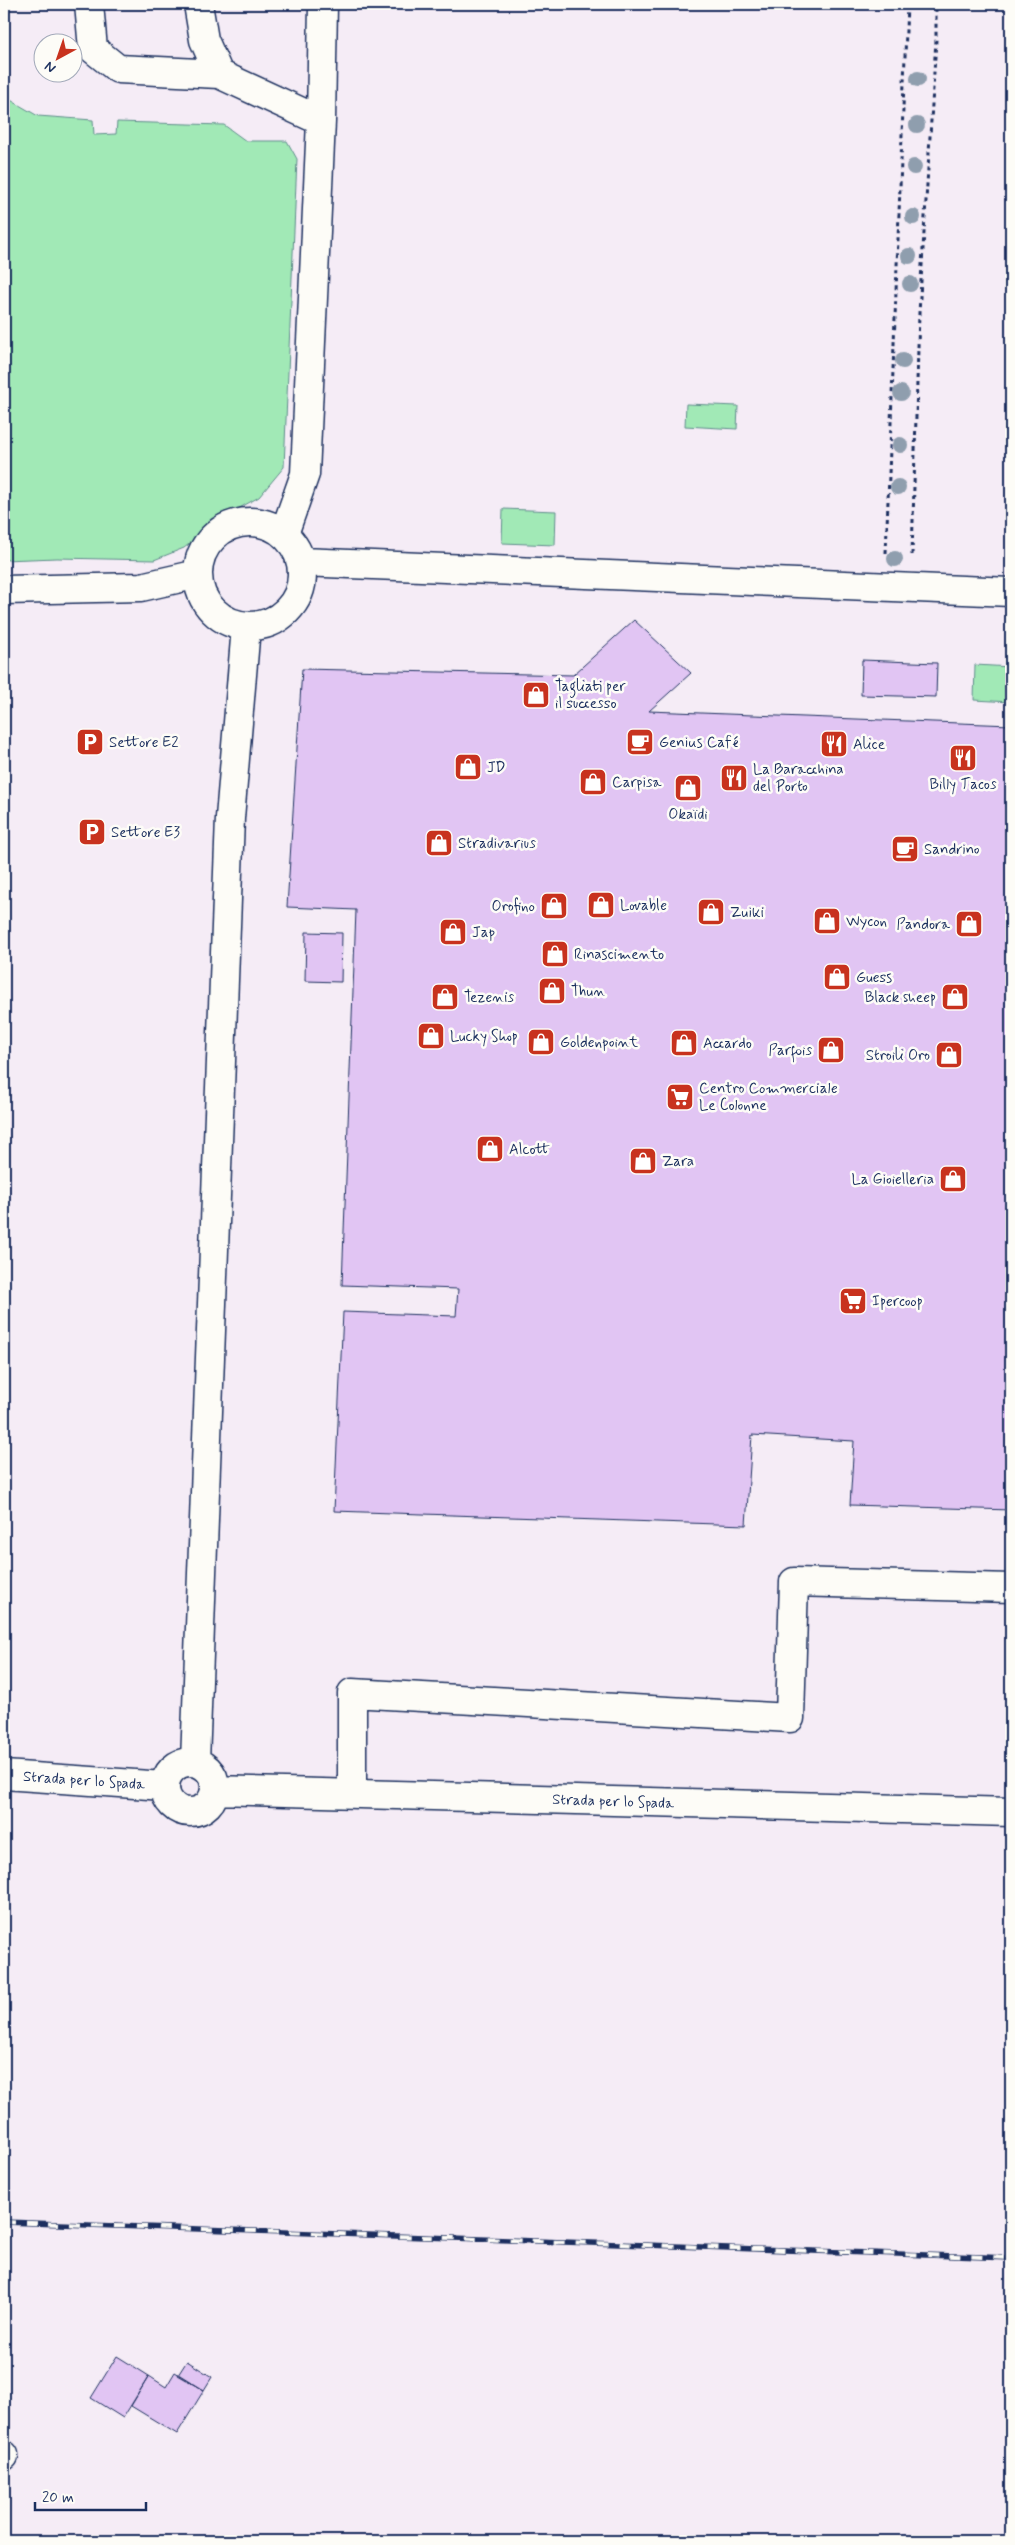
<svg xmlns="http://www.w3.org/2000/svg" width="1015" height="2545" viewBox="0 0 1015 2545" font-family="Mynerve,sans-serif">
<rect width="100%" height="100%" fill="#f5ecf6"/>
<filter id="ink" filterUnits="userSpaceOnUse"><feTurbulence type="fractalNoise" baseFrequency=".02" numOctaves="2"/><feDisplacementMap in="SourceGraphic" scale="10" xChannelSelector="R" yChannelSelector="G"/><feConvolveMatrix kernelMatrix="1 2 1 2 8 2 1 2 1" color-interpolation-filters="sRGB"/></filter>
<g filter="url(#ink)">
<path fill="#a1e9b6" stroke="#5e8c8a" d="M4,75L7,98L38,116L93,120L94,135L116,134L117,122L224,125L246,141H287L297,159L284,467L259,497L227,515L184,548L154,560L57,558L4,560Z
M686,404L738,406L737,429L685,426Z
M503,509L556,511L555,545L502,543Z
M975,665L1011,667V702L974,700Z"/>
<path fill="#e1c5f3" stroke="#1b2f5e" d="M634,620L691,673L649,711L1011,725V1510L850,1505L854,1441L752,1435L746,1525L334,1511L343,1312L456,1316L458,1289L342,1285L356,910L287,907L302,669L573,675Z
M862,660L937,663L936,697L861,695Z
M306,932L342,933L341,982L305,981Z
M117,2356L149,2376L123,2418L91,2398Z
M187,2361L212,2377L204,2390L178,2375Z
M175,2372L204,2390L177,2434L131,2406L149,2376L166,2387Z"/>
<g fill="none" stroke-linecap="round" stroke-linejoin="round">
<g stroke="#1b2f5e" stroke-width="31">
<path id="minor" d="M89,4L93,49L118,69L219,74
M198,4L204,40L219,74L321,121
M198 574a52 52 0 1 1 104 0a52 52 0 1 1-104 0Z
M284,534L305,474L321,121L323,4
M302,562L1011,592
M4,590L141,587L198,574
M165 1787a25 25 0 1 1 50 0a25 25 0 1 1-50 0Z
M195,1762L230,818L246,627
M4,1775L164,1786
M215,1790L1011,1812
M352,1793V1693L790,1718L794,1582L1011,1588
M4,2456V2455"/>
</g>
<path stroke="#1b2f5e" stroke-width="3" stroke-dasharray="4 4" stroke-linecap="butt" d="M886,553L907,4
M912,555L919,313L936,40V4"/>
<use href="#minor" stroke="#fdfcf7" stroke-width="28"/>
<g stroke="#1b2f5e" stroke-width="5.5">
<path id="rail" d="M4,2222L1011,2258"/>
</g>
<use href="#rail" stroke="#fdfcf7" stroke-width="4" stroke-dasharray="11" stroke-linecap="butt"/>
</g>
<g fill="#8f9eae">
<circle cx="918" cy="79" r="8"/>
<circle cx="917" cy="125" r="8"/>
<circle cx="914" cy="167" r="8"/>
<circle cx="913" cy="217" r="8"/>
<circle cx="909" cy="256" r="8"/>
<circle cx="910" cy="284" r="8"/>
<circle cx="903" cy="361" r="8"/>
<circle cx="901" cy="393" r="8"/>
<circle cx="900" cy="445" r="8"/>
<circle cx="898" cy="487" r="8"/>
<circle cx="895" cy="559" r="8"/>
</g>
</g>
<defs>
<g id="shop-square" transform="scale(1.4375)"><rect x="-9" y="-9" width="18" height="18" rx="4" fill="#c8321e" stroke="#fdfcf7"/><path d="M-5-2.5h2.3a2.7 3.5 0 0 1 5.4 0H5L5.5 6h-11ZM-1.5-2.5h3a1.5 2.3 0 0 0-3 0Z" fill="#fff"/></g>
<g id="parking-square" transform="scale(1.4375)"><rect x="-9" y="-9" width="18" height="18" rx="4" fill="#c8321e" stroke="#fdfcf7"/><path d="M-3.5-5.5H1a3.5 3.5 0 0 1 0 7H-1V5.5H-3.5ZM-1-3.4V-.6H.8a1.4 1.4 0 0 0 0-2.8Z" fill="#fff"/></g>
<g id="cafe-square" transform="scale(1.4375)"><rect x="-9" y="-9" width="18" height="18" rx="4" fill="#c8321e" stroke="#fdfcf7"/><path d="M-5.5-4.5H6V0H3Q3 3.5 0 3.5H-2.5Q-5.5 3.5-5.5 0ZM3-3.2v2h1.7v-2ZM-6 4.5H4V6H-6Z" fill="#fff"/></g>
<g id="restaurant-square" transform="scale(1.4375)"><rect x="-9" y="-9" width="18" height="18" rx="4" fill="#c8321e" stroke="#fdfcf7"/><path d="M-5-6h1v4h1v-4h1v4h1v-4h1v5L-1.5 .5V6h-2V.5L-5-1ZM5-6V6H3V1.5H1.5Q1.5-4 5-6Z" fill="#fff"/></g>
<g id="supermarket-square" transform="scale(1.4375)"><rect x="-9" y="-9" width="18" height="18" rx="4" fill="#c8321e" stroke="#fdfcf7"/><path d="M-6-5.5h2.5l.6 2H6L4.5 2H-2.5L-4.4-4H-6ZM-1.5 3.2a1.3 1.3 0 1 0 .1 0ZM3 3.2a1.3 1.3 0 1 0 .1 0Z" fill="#fff"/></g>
</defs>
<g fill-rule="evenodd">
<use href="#shop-square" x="536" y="695"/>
<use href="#parking-square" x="90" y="742"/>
<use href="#cafe-square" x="640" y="742"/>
<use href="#restaurant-square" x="834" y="744"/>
<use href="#restaurant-square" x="963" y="758"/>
<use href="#shop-square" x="468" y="767"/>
<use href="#restaurant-square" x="734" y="778"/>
<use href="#shop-square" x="593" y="782"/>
<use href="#shop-square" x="688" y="788"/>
<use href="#parking-square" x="92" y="832"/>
<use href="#shop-square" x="439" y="843"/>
<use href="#cafe-square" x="905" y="849"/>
<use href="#shop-square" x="601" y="905"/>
<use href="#shop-square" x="554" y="906"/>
<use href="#shop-square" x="711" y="912"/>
<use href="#shop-square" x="827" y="921"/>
<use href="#shop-square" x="969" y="924"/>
<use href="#shop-square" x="453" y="932"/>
<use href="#shop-square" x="555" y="954"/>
<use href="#shop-square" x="837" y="977"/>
<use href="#shop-square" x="552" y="991"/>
<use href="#shop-square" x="445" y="997"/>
<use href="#shop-square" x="955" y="997"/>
<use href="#shop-square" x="431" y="1036"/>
<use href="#shop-square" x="541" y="1042"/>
<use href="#shop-square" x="684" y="1043"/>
<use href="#shop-square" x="831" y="1050"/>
<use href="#shop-square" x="949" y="1055"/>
<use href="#supermarket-square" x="680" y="1097"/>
<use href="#shop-square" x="490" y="1149"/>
<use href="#shop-square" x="643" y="1161"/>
<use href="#shop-square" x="953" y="1179"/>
<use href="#supermarket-square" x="853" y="1301"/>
</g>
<g text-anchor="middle" stroke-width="5" stroke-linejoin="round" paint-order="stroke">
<g font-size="15" fill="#1b2f5e" stroke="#fdfcf7" text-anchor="start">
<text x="555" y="691">Tagliati per<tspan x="555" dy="17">il successo</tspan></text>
<text x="109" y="747">Settore E2</text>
<text x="659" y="747">Genius Café</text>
<text x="853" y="749">Alice</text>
<text x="487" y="772">JD</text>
<text x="753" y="774">La Baracchina<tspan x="753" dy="17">del Porto</tspan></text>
<text x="612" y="787">Carpisa</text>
<text x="963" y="789" text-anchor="middle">Billy Tacos</text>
<text x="688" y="819" text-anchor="middle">Okaïdi</text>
<text x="111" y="837">Settore E3</text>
<text x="458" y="848">Stradivarius</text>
<text x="924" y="854">Sandrino</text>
<text x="620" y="910">Lovable</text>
<text x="535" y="911" text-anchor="end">Orofino</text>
<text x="730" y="917">Zuiki</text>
<text x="846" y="926">Wycon</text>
<text x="950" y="929" text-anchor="end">Pandora</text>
<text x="472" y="937">Jap</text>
<text x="574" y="959">Rinascimento</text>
<text x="856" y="982">Guess</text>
<text x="571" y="996">Thun</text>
<text x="464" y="1002">Tezenis</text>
<text x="936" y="1002" text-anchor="end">Black sheep</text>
<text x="450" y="1041">Lucky Shop</text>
<text x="560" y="1047">Goldenpoint</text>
<text x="703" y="1048">Accardo</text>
<text x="812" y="1055" text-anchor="end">Parfois</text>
<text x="930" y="1060" text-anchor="end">Stroili Oro</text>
<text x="699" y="1093">Centro Commerciale<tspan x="699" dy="17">Le Colonne</tspan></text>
<text x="509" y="1154">Alcott</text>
<text x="662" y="1166">Zara</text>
<text x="934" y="1184" text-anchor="end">La Gioielleria</text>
<text x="872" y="1306">Ipercoop</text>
</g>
<g font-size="15" fill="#1b2f5e" stroke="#fdfcf7">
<text transform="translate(84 1780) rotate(4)" y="5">Strada per lo Spada</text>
<text transform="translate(613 1801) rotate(2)" y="5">Strada per lo Spada</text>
</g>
</g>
<rect width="1015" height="2545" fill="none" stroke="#fdfcf7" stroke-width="20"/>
<rect x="10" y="10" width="995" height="2525" fill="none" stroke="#1b2f5e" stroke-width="2" filter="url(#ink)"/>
<g transform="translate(58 58) rotate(220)"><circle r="24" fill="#fdfcf7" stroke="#a3aaba"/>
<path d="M0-4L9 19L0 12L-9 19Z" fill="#c8321e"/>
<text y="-8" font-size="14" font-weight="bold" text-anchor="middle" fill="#1b2f5e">N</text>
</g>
<path d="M35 2502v8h111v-8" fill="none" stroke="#1b2f5e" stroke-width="2.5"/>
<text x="42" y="2502" font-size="15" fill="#1b2f5e" stroke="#fdfcf7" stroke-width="4" paint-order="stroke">20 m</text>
</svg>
